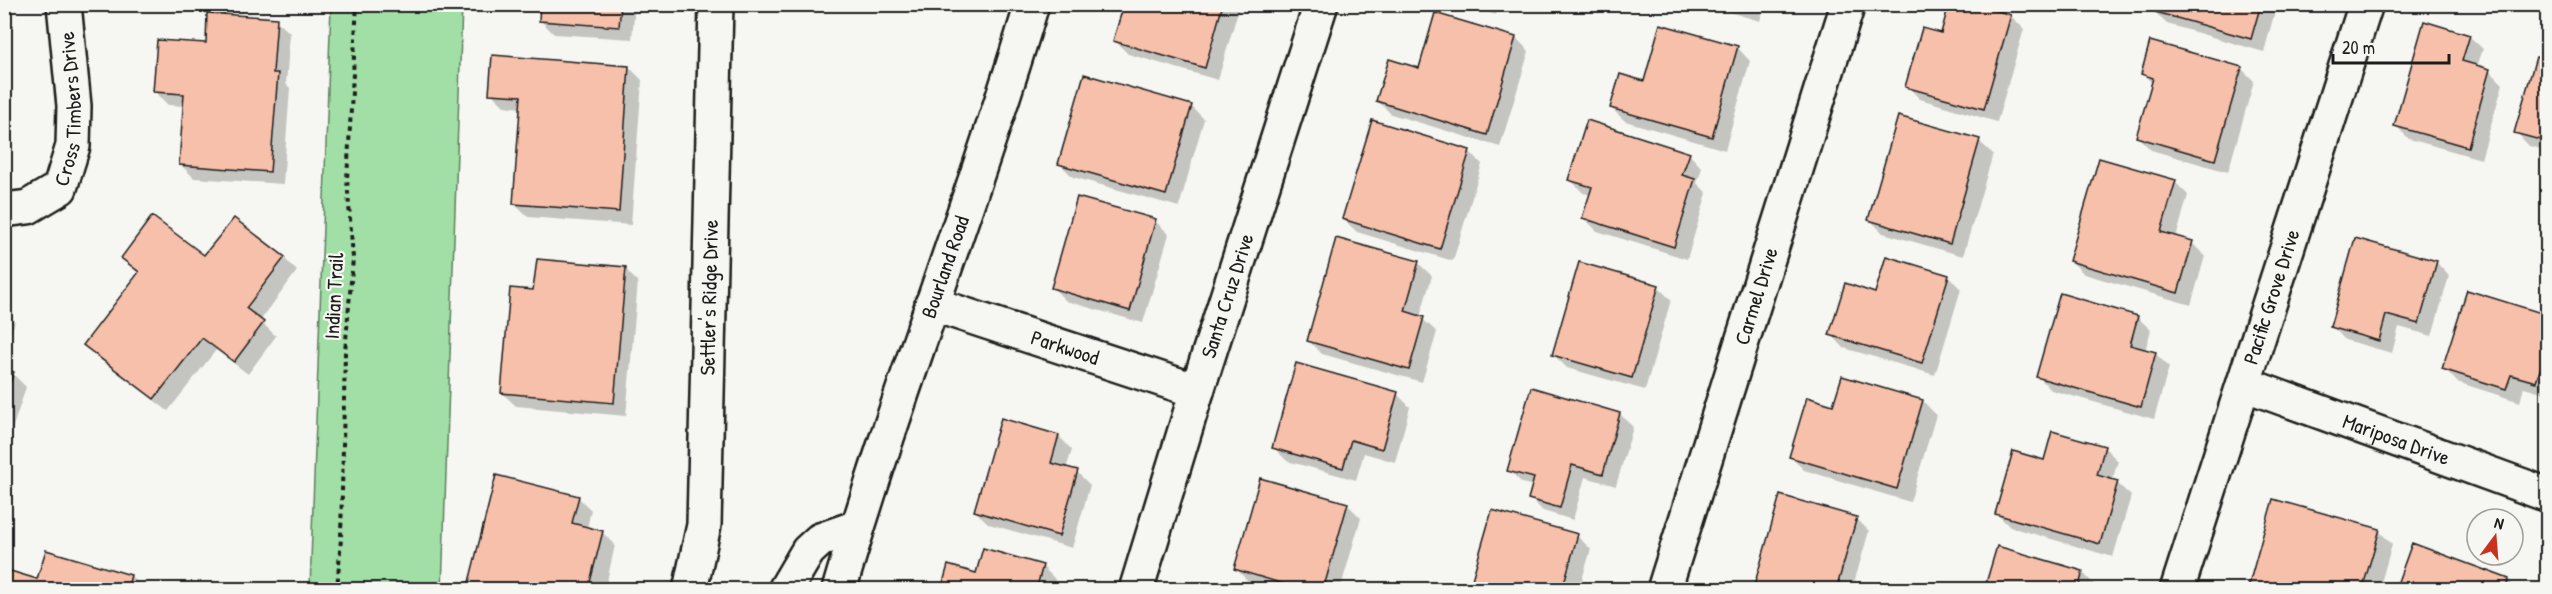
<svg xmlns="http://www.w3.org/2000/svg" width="2552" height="594" viewBox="0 0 2552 594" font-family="'Patrick Hand',sans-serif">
<rect width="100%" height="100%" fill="#f6f6f2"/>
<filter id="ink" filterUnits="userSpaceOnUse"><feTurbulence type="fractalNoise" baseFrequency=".0167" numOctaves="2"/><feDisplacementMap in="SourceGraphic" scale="12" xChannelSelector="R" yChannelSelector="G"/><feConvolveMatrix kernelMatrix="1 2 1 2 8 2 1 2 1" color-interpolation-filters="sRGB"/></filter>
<g filter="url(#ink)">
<path fill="#a1dfa6" stroke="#5e7e61" stroke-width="1.5" d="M331,5H462L442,589H310Z"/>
<path fill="#0003" d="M541,4H635L632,39L554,34L540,20Z
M1125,4H1240L1218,80L1128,54L1115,41Z
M1462,4H1499L1496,15Z
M1701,4H1765L1760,21Z
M2155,4H2277L2264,52L2167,24L2153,10Z
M2011,16L2024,29L1997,122L1920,99L1907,86L1942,35Z
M276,20L290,33L286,84L290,88L283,184L194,178L181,165L185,106L168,105L155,92L207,45Z
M2469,36L2483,49L2477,67L2489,70L2503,84L2481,159L2409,139L2395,125Z
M1516,38L1529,51L1500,147L1391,114L1378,101L1420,70Z
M1737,47L1750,61L1725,150L1625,121L1611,108Z
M2548,62V151L2529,146L2516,132Z
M629,67L642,80L631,225L528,217L514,204L521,108L504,106L491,93Z
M2241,68L2254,81L2228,172L2151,150L2138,137L2153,84L2143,74Z
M1191,106L1204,119L1179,207L1073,177L1060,164Z
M1979,141L1993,154L1963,256L1883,233L1870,220Z
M1469,151L1482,164L1453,261L1357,232L1343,219Z
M1689,154L1702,168L1697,183L1707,193L1687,259L1597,231L1584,218L1591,195L1583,193L1570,179Z
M2175,182L2188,195L2176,238L2192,243L2205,256L2191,305L2084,274L2071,261Z
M234,220L284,258L297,271L260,321L276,336L248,374L216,350L168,411L98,358L85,345L139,274L123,258L205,257Z
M1155,221L1169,234L1143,323L1066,301L1053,288Z
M2436,262L2449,276L2432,336L2399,327L2392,353L2345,340L2332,326Z
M1418,263L1432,276L1420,317L1437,332L1422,382L1322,354L1308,340Z
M625,269L638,282L626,416L516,406L502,393Z
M1948,276L1961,289L1935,375L1844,348L1831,334Z
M1658,287L1671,300L1645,390L1567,368L1554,355Z
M4,312L15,322L4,355Z
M2548,316V394L2524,387L2520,402L2457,382L2444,368Z
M2137,317L2151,330L2145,351L2156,354L2169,367L2154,419L2051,390L2038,376Z
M4,371L13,374L26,387L8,442L4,441Z
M1397,394L1410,407L1395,462L1364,453L1356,480L1287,461L1273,447Z
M1923,401L1936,415L1910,502L1804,470L1791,457Z
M1620,414L1633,427L1616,486L1585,477L1573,520L1543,511L1530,498L1533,486L1522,483L1509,470Z
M1059,436L1072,450L1066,469L1077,472L1090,485L1072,548L989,524L975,511Z
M2104,447L2118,461L2112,481L2117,483L2131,496L2113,557L2010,527L1997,514L2045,462Z
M578,497L591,510L587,528L602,532L615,545L605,590H469Z
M1347,504L1361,518L1340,590H1275L1249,582L1236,569Z
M1856,518L1869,531L1852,590H1759L1756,586Z
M2379,531L2392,544L2379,590H2251L2249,588Z
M1577,536L1591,549L1579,590H1470Z
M1042,566L1055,579L1053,590H942L977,575Z
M2082,572L2095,585L2094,590H1986Z
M131,576L144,589L4,590L38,581Z
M2508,580L2518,590H2396Z"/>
<path fill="#f7c0aa" stroke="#1c1c1c" stroke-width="1.5" d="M540,4H621L619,27L539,21Z
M1124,4H1223L1205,68L1113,41Z
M1949,4H1976L2011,15L1984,109L1905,87L1922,28L1941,33Z
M2153,4H2261L2251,39L2152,11Z
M207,13L277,18L273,73H278L270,172L179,165L184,94L153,92L157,40L206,43Z
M1435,13L1516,37L1487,135L1376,101L1389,59L1419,68Z
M2424,21L2470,35L2462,61L2490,69L2468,147L2394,126Z
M1660,24L1738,46L1712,137L1610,108L1620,74L1644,81Z
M2150,41L2242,67L2215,160L2136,137L2153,78L2141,74Z
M492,55L629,66L619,212L513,204L521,96L489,94Z
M2536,57L2548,60V142L2514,133Z
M1084,74L1192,105L1166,195L1058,164Z
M1898,116L1980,139L1950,244L1868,220Z
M1372,120L1470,150L1440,249L1342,219Z
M1587,120L1690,153L1682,175L1695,179L1674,247L1582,218L1592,187L1568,180Z
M2099,158L2176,180L2161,232L2193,241L2178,293L2069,261Z
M1077,197L1156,219L1130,311L1051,288Z
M152,216L204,255L234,218L285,257L246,308L264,322L234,362L202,338L154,399L83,345L139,272L121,258Z
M1336,238L1419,261L1405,311L1424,317L1409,370L1307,341Z
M2355,238L2437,261L2419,324L2386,315L2379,341L2330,327Z
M1886,256L1949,275L1922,363L1829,335L1845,283L1875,293Z
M537,259L626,267L614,403L501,393L510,288L533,290Z
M1579,262L1659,285L1632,378L1552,355Z
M2467,290L2548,315V346L2536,382L2511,375L2506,389L2442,369Z
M2060,293L2138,316L2130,345L2156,352L2141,407L2036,377Z
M1296,363L1398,392L1382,449L1351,440L1343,468L1272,448Z
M4,369L14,372L4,400Z
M1842,376L1923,400L1897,489L1789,457L1807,397L1833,405Z
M1531,387L1620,413L1603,474L1572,465L1560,508L1528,499L1534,478L1507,471Z
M1001,418L1059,435L1051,463L1078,470L1059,536L974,511Z
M2052,431L2105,446L2097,475L2118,481L2100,544L1995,514L2013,451L2044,460Z
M496,475L579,496L572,523L603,531L588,590H467Z
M1260,478L1348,503L1323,590H1304L1234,569Z
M1780,495L1857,517L1836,590H1766L1754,586Z
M2273,499L2380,529L2362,590L2248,588Z
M1492,510L1578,534L1562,590H1469Z
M2412,543L2509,579L2505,590H2395Z
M1997,546L2083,571L2078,590H1984Z
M983,548L1043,565L1036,590H941L948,565L976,573Z
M46,550L131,575L127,590H4V569L37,579Z"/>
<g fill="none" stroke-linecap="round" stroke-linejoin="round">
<g stroke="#1c1c1c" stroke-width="38">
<g id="minor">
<path id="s1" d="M4,210L28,207L60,188L73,146L74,106L64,4"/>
<path id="s2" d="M932,304L1197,391"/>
<path id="s3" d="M2244,384L2548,495"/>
<path id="s4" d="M690,590L704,525L716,4"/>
<path id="s5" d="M1136,590L1197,391L1321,4"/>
<path id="s6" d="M1664,590L1848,4"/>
<path id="s7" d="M2177,590L2366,4"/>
</g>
</g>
<g stroke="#1c1c1c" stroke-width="38">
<g id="secondary">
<path d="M785,590L808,551L820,540L857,527"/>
<path id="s8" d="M839,590C897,392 973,201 1032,4"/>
</g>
</g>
<path stroke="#1c1c1c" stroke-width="4" stroke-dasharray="4.5 4.5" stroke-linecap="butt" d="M337,590L341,538L345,352L353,258L347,179L357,4"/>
<use href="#minor" stroke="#f6f6f2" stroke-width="33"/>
<use href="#secondary" stroke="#f6f6f2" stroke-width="33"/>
</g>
</g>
<g text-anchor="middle" stroke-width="4.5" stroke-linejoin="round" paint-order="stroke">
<g font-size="21" fill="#1c1c1c" stroke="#f6f6f2">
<text dy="7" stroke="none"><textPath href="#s1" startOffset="142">Cross Timbers Drive</textPath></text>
<text dy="7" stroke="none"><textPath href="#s8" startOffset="340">Bourland Road</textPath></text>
<text transform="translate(334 296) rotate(-87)" y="7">Indian Trail</text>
<text dy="7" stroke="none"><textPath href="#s5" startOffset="308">Santa Cruz Drive</textPath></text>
<text dy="7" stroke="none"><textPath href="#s6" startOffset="308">Carmel Drive</textPath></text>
<text dy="7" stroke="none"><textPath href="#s7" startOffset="308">Pacific Grove Drive</textPath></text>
<text dy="7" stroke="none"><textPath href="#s4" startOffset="294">Settler's Ridge Drive</textPath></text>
<text dy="7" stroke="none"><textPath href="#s2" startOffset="140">Parkwood</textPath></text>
<text dy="7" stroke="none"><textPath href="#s3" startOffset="162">Mariposa Drive</textPath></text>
</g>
</g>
<rect width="2552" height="594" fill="none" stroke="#f6f6f2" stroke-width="24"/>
<rect x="12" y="12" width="2528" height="570" fill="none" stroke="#1c1c1c" stroke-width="2" filter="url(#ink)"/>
<g transform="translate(2495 537) rotate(16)"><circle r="28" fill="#f6f6f2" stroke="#9f9f9c" stroke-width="1.5"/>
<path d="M0-4.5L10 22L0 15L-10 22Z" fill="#c8321e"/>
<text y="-9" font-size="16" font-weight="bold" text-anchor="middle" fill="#1c1c1c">N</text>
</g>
<path d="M2333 54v9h116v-9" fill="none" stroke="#1c1c1c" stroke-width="3"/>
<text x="2342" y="54" font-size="18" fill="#1c1c1c" stroke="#f6f6f2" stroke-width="4.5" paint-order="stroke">20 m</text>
</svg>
